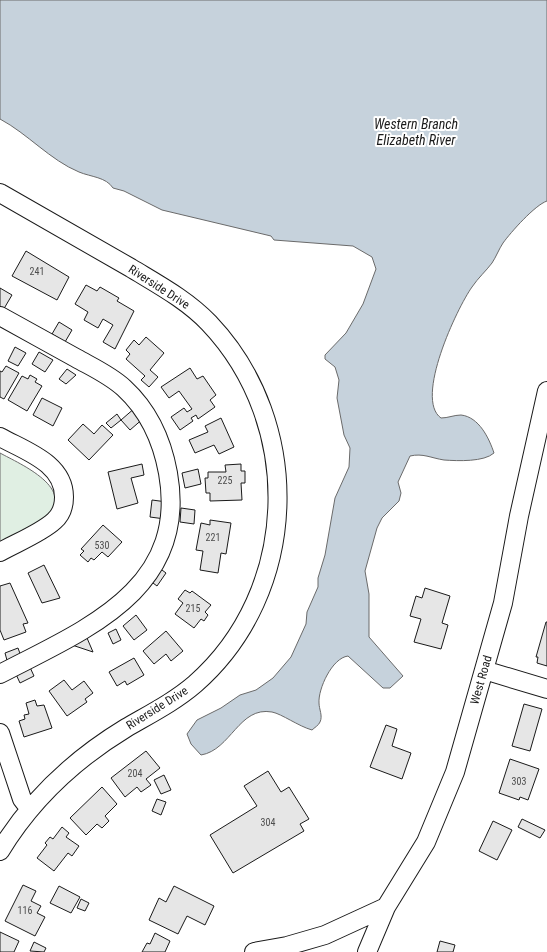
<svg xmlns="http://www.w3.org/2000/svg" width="547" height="952" viewBox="0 0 547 952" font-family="'Roboto Condensed',sans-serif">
<rect width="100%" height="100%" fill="#fff"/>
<path fill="#e0efe3" stroke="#6a6a6a" d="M0,453C20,464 79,489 45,519C35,528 13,535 0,542Z"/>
<path fill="#c6d2dc" stroke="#6a6a6a" d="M0,0H547V201C535,205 511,232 503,243C499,249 496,257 492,263C486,271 478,278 472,287C457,308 414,399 441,418C448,418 454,415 461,415C479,417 489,438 494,453C484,462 458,461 444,460C431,458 423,453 410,456L398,482L401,493L399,501L382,518L377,528L365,571L369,594V637L403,676L390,688H383L348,656C332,658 318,689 319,703C319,709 323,716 320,722C319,725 314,728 312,730C298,726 282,714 272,712C239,706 231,750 201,755L191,744L187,734L197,720L221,708L240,695L256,690L273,678L291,657L306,624L307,612L318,587V578L325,555L335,498L349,467L350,448L344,435L337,398L339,380L335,367L325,359V355L346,333L363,304L376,269L372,257L353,246L274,240L271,236L162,210L124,191L113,188C106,177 91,177 79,172C50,160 28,134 0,119Z"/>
<path fill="#e6e6e6" stroke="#1a1a1a" d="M26,251L69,277L57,300L12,276Z
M86,285L97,291L100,287L119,298L117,301L134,311L115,349L103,342L113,325L103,319L98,328L84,320L88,312L75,304Z
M0,288L12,295L2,312L0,310Z
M59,322L72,330L65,342L52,334Z
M146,337L164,353L150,370L158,377L149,387L141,380L145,376L126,359L130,354L126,350L134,340L139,345Z
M15,347L26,353L18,366L8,361Z
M39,352L53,360L45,372L32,364Z
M6,366L19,373L4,399L0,397V371L2,372Z
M190,368L197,379L203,376L216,395L210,400L215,407L198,419L196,415L191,418L193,421L180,430L171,417L184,408L187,412L192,409L179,391L169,398L161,387Z
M67,369L76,375L66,384L59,379Z
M30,375L37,379L35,382L42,386L27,411L8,400L22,376L28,379Z
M42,398L62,408L53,426L33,415Z
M136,407L145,417L130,430L121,420Z
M117,414L121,420L111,428L106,423Z
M221,418L234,447L219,454L214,445L195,453L189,440L208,432L205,426Z
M83,424L94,434L102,425L113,435L89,460L68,440Z
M142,464L144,475L131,478L138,503L117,509L108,472Z
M241,464V471H245V483H241L242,500L210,501V493H206L205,478H208V472H226L225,465Z
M198,469L201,484L185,488L182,473Z
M152,500L167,502L165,519L150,517Z
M181,508L195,510L194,524L180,522Z
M210,520L231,523L226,554L221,553L218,573L200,570L203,551L196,550L201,523L210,525Z
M103,525L122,542L108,557L102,552L94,560L91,558L88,562L80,555L84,551L81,549Z
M44,565L60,598L42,603L28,573Z
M158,567L166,573L157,586L149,580Z
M10,583L28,623L23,624L26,632L4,640L0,630V586Z
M425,588L450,596L442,623L448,625L441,649L414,642L421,619L410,616L416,596L422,598Z
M185,590L190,593L192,591L211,605L205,612L208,615L204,621L201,619L194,628L175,614L183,603L178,599Z
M136,615L147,630L134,640L123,626Z
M546,622H547V666L537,663L538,657H536Z
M116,629L121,640L113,644L108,633Z
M166,631L183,651L171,661L166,654L154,664L143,651Z
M87,638L93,652L72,645Z
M18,648L22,659L8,664L5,653Z
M134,658L144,675L127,685L125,681L117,686L109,672Z
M28,663L34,676L20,683L14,670Z
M64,680L72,690L84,681L93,693L85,699L87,702L67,716L49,691Z
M35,700L37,706L44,705L52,728L24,737L19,721L25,719L24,715L29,714L26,703Z
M524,704L542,709L530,751L512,746Z
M386,725L397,729L392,746L411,753L402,779L370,767Z
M146,751L160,768L146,779L151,785L141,792L137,787L125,797L111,778Z
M510,759L539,769L528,800L520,797L519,800L499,793Z
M268,771L281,792L289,787L309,819L300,824L304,831L233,873L210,835L257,806L244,786Z
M164,775L171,790L161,794L154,780Z
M102,787L117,804L105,816L109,821L102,828L97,824L86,835L70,818Z
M157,799L166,802L161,815L152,811Z
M522,819L545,830L540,838L518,827Z
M493,821L512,830L497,860L479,851Z
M62,827L69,833L66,837L79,846L72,856L68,853L54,871L37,858L47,845L45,843L50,837L53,839Z
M23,885L36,891L31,901L41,906L37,913L45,917L35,936L5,921Z
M59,886L80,897L71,913L50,903Z
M174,886L214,906L205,925L187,916L178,934L149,920L159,898L166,902Z
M81,899L89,903L85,911L77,908Z
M0,932L19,941L14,952H0Z
M155,933L170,941L165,952H142L147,943L150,944Z
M440,941L455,945L453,952H437Z
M34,942L46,948L44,952L30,951Z"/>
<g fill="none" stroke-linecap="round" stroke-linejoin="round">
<g stroke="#1a1a1a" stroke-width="20">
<path id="minor" d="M0,193C44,218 88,243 131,268C159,285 187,300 209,323C305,424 300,592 195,684C174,702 150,714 126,728C75,759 31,800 0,851
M0,316C25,330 51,344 76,358C92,367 110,375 124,388C149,411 162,440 168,473C189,590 84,630 0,674
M0,437C25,451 64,463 64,497C64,506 61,515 54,521C41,533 16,543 0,552
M484,670L547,689
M0,733L22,799L29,808
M254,952L287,946L325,935L386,907
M367,952L386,907L426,842L455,772L503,603L519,516L547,391"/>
</g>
<use href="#minor" stroke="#fff" stroke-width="18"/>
</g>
<g text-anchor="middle" stroke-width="4" stroke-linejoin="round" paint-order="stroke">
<g font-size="10" fill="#4d4d4d">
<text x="37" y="275">241</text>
<text x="225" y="484">225</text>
<text x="213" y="541">221</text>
<text x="102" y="549">530</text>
<text x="193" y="612">215</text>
<text x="135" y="777">204</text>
<text x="519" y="785">303</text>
<text x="268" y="826">304</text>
<text x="25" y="914">116</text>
</g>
<g font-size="12" fill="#1a1a1a" stroke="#fff">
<text transform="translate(159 287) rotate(33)" y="4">Riverside Drive</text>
<text transform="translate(481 680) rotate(-74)" y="4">West Road</text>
<text transform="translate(157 708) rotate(-32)" y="4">Riverside Drive</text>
</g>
<g font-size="14" font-style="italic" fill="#1a1a1a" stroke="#fff">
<text x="416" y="129">Western Branch<tspan x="416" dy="16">Elizabeth River</tspan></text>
</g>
</g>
</svg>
